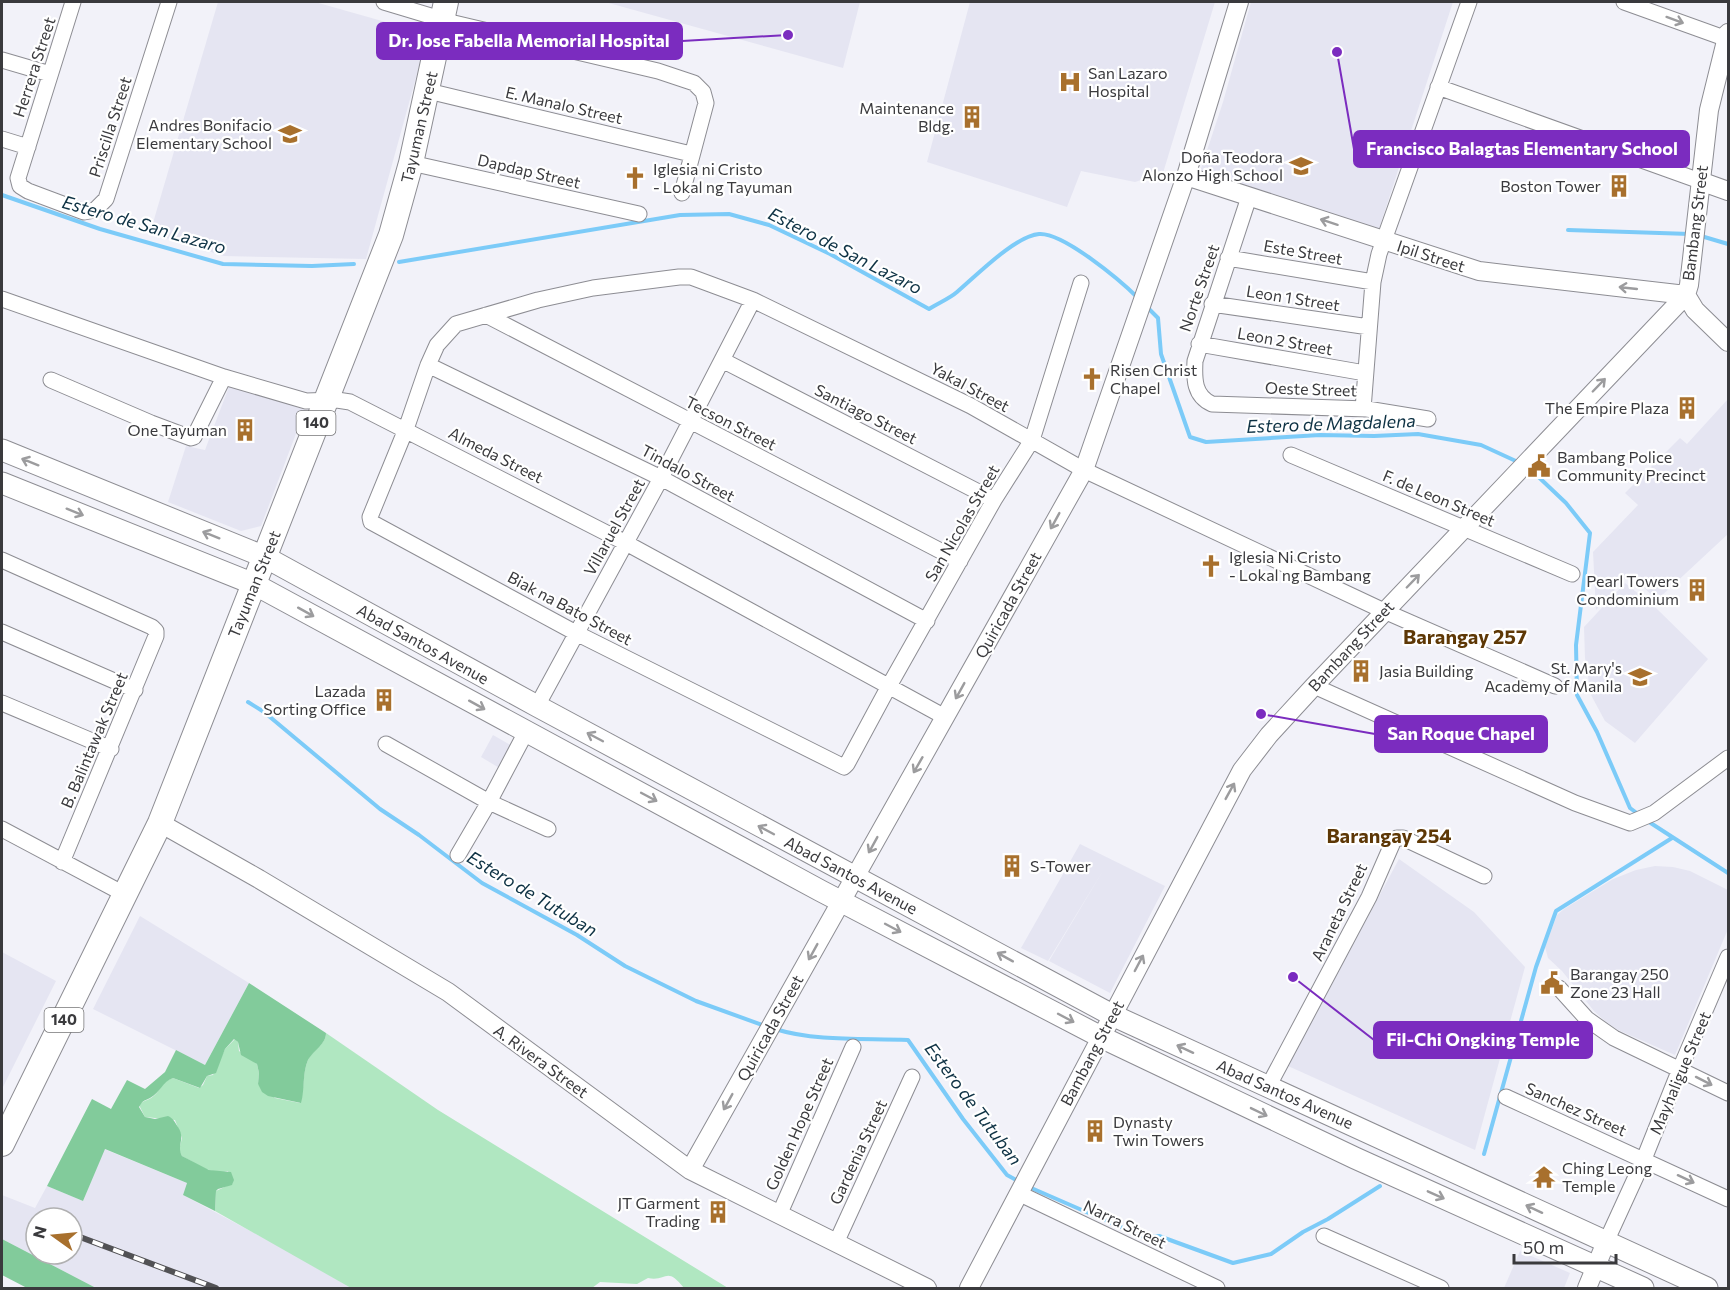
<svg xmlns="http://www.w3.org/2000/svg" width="1730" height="1290" viewBox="0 0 1730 1290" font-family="Commissioner,sans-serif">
<rect width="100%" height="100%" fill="#f2f2f9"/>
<path fill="#e5e5f2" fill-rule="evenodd" d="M218,2H315L428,34L366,259L224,256L150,233Z
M605,2H860L843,68Z
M970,2H1215L1163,173L1135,182L1081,171L1067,207L927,162Z
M1251,2H1453L1378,232L1198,178L1223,102Z
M230,384L305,410L261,526L241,531L168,502L186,446L205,450Z
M1728,399V534L1657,600L1629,574L1596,610L1593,552L1638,505L1625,493L1680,438L1687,444Z
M1625,583L1656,608L1708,659L1635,743L1605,721L1591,695L1585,658L1584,627Z
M493,735L514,747L501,769L481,757Z
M1080,844L1165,886L1110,993L1049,961L1104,869L1048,961L1021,948Z
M1399,859L1474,912L1525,967L1475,1150L1288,1066Z
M1655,866L1673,867L1690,871L1728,890V929L1675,1055L1618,1030L1605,1021L1594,1011L1562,971L1548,958L1545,947L1557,915L1564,909L1613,879L1636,870Z
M140,916L249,983L205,1065L93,1009Z
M2,952L56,981L2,1089Z
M104,1149L187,1183L183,1195L284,1249L351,1288H96L2,1239V1195L35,1208L47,1186L83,1201ZM36,1218H72V1254H36Z
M1520,1251L1570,1273L1564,1288H1504Z"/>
<path fill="#b0e7c1" d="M326,1033L438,1110L728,1288H684C666,1265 667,1282 648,1278L637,1284L600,1282L592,1288H351L215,1211L216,1191L233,1183L228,1171C210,1175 197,1164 182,1156L179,1150L182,1138L175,1120L145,1117L139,1105C144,1100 146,1101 151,1098C161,1092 160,1082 173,1078L199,1088L203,1085L207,1076L213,1075L225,1049L235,1039L238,1042L239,1051L257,1064L259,1073L258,1084L275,1098L300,1103C305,1088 302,1074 308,1060C313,1050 326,1044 326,1033Z"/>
<path fill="#82cb9b" d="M249,983L326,1033C326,1044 314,1050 308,1060C302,1074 305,1089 301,1103L268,1096L262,1092L258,1084L259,1073L257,1064L241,1055L238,1042L234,1039L225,1049L216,1073L207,1076L200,1088L173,1078C162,1082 160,1093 150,1098C144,1101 143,1100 139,1107L145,1117L155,1119L168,1116C174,1119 174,1121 178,1127C186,1139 176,1145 182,1156L209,1170L231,1172L234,1180L232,1185L218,1189L216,1191L215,1211L183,1195L187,1183L105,1149L83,1201L47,1186L92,1099L111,1109L127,1080L145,1089L165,1072L176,1050L205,1065Z
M2,1239L96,1288H27L2,1275Z"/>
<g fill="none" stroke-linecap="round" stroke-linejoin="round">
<path stroke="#7ccbf8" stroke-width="4" d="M2,195L100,229L223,264L312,266L354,264
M1568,230L1690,234
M1701,236L1728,244
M399,262L680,215L729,214L769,225L830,254L929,309C938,303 949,299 957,292C976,276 1015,236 1039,234C1063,232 1121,281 1138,298
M1146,306L1158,318L1161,354L1190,437L1206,442L1320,435L1374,436L1418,434L1481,445L1518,462
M1528,467L1566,503L1590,533L1576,645L1577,695L1597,732L1630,808L1638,814
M248,702L264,712L380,809L419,835L482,883L577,935L625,966L696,1001L765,1026
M1646,820L1728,873
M775,1029C817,1042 865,1038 908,1040L963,1119L1007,1175L1020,1182
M1484,1154L1536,967L1556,911L1672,838
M1029,1187L1146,1238L1159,1236L1233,1263L1271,1254L1303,1232L1328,1219L1380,1186"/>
<g stroke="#8d8d93" stroke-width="17">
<path id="minor" d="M73,2L18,178L20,186L28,191L84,212L95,210L106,199L169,2
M384,2L454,23L658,71L694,83L703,92L706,103L682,193
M1624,2L1727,39
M2,60L50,74
M1438,87L1700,181
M428,91L691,154
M2,139L28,147
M411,163L639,214
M1249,197L1195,361C1194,379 1194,396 1212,404L1367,409L1428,419
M1228,258L1373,282
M1081,283L1032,440L994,500L889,686L847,764L844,767L576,633L371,522L370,517L406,429L428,365L437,345L456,324L538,300L593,288L679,277H691L753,300L971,406L1084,470L1384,611L1555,686
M2,299L224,377L306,401L337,400L350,402L626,543L945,717
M1212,304L1369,327
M486,315L960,561
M1199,344L1365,373
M722,360L994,500
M428,365L661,478L927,621
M51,380L151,423L191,438L194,437L224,377
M1363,409L1373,282L1379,254L1469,2
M1291,455L1572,574
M2,560L152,627L156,631V636L62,862
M2,632L135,690
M1314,686L1575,803L1630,823L1654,813L1728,758
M2,703L111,749
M537,706L661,478L753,300
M386,744L489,802L548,829
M2,829L126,895
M458,855L489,802L526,732
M1559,988L1587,1019L1614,1038L1728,1093
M1268,1087L1369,897L1393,842L1397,838H1403L1484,876
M1506,1097L1728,1199
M1018,1193L1217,1288
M779,1215L853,1047
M1324,1236L1441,1288
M1606,1242L1644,1159L1680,1069L1728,957
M836,1243L912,1077"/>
</g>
<g stroke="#8d8d93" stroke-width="20">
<path id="tertiary" d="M1186,176L1479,271L1686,295
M1700,181L1728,191
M1686,295L1695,310L1728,342
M160,823L259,879L448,992L690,1170L927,1288
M690,1170L1084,470L1186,176L1239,2
M969,1288L1242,770L1269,735L1314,686L1686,295L1689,285L1709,110L1728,33
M1587,1288L1606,1242"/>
</g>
<g stroke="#8d8d93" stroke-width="23">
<path id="secondary" d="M2,450L265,557L537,706L1112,1015L1707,1288
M2,483L254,584L821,891L1101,1037L1355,1158L1643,1288"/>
</g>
<g stroke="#8d8d93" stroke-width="26">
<path id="primary" d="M2,1144L160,823L391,235L411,163L446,2"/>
</g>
<use href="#minor" stroke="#fff" stroke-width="15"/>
<use href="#tertiary" stroke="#fff" stroke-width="18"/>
<use href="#secondary" stroke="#fff" stroke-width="21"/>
<use href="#primary" stroke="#fff" stroke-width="24"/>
<g stroke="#525255" stroke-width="6">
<path id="rail" d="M72,1234L216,1288"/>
</g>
<use href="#rail" stroke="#fff" stroke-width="4" stroke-dasharray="11" stroke-linecap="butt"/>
</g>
<defs><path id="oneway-shaft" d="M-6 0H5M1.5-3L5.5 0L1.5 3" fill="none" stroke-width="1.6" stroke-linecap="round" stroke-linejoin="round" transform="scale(1.5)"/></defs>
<g stroke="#9c9c9e">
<use href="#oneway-shaft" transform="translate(1675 20) rotate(20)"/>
<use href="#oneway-shaft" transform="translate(1329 222) rotate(-162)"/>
<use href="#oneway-shaft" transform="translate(1628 288) rotate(-174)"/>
<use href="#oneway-shaft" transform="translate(1599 385) rotate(-46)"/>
<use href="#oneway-shaft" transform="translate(30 462) rotate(-158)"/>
<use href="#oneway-shaft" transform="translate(75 512) rotate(22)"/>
<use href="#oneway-shaft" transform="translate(1055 521) rotate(119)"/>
<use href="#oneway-shaft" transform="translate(211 535) rotate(-158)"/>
<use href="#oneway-shaft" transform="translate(1413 581) rotate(-46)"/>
<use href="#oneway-shaft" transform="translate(306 612) rotate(29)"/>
<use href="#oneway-shaft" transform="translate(960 691) rotate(119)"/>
<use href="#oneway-shaft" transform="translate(477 705) rotate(29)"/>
<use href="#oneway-shaft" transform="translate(595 737) rotate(-152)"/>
<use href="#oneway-shaft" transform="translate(918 765) rotate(120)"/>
<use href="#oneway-shaft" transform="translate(1230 791) rotate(-61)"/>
<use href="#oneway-shaft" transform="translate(649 797) rotate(28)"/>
<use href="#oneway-shaft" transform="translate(766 830) rotate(-152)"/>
<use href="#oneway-shaft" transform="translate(873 845) rotate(119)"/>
<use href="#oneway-shaft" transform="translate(893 928) rotate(28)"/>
<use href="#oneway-shaft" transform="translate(813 952) rotate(119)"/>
<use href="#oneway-shaft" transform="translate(1005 957) rotate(-151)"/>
<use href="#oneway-shaft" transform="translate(1139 963) rotate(-62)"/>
<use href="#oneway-shaft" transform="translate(1066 1018) rotate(28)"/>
<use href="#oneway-shaft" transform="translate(1185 1049) rotate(-155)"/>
<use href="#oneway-shaft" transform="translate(1704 1081) rotate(27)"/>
<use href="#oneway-shaft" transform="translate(728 1102) rotate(119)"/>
<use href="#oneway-shaft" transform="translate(1259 1112) rotate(26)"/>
<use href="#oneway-shaft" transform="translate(1686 1179) rotate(25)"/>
<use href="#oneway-shaft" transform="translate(1436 1195) rotate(24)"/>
<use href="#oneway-shaft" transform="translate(1534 1209) rotate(-155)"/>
</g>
<defs>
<g id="hospital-bare" transform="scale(1.8)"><path d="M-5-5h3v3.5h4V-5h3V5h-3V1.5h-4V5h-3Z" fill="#a8702d" stroke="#fff" stroke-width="2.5" paint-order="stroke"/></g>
<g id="building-bare" transform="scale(1.8)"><path d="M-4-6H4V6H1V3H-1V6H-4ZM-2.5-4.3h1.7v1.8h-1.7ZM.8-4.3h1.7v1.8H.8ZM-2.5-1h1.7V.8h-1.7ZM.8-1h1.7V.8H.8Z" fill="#a8702d" stroke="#fff" stroke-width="2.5" paint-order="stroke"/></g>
<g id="school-bare" transform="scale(1.8)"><path d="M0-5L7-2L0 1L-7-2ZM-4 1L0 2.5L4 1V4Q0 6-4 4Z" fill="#a8702d" stroke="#fff" stroke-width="2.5" paint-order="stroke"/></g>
<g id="church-bare" transform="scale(1.8)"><path d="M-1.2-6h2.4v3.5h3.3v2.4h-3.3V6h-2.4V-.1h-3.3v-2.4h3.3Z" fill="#a8702d" stroke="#fff" stroke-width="2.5" paint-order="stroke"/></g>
<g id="civic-bare" transform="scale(1.8)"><path d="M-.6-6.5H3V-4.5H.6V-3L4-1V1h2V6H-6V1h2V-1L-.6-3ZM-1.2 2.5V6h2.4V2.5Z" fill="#a8702d" stroke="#fff" stroke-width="2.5" paint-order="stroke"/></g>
<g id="temple-bare" transform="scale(1.8)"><path d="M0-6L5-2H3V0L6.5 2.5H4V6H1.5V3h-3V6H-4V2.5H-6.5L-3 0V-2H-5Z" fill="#a8702d" stroke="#fff" stroke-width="2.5" paint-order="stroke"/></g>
</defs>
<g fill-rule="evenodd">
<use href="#hospital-bare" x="1070" y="82"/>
<use href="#building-bare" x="972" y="117"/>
<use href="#school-bare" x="290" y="134"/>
<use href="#school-bare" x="1301" y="166"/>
<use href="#church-bare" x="635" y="178"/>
<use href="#building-bare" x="1619" y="186"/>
<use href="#church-bare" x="1092" y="379"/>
<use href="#building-bare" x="1687" y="408"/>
<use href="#building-bare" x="245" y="430"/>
<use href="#civic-bare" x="1539" y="466"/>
<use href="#church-bare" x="1211" y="566"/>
<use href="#building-bare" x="1697" y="590"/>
<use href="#building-bare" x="1361" y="671"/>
<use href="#school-bare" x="1640" y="677"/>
<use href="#building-bare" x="384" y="700"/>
<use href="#building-bare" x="1012" y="866"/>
<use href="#civic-bare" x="1552" y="983"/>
<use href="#building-bare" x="1095" y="1131"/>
<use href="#temple-bare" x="1544" y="1177"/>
<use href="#building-bare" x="718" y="1212"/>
</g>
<g text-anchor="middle" stroke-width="4.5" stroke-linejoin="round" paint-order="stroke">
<g fill="#fff" stroke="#757577" stroke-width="1.5">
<rect x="296.5" y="411" width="39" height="24" rx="4.5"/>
<rect x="44.5" y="1008" width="39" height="24" rx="4.5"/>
</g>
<g font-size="15" font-weight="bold" fill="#3a3a3d">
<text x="316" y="428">140</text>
<text x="64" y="1025">140</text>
</g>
<g font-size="16" fill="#3a3a3d" stroke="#fff">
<text transform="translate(34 67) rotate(-72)" y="6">Herrera Street</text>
<text transform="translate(564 105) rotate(13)" y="6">E. Manalo Street</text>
<text transform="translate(110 127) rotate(-72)" y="6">Priscilla Street</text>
<text transform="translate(419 127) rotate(-77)" y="6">Tayuman Street</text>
<text transform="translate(529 171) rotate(13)" y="6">Dapdap Street</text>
<text transform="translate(1695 223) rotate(-83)" y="6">Bambang Street</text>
<text transform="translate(1303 252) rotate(10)" y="6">Este Street</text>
<text transform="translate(1431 256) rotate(18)" y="6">Ipil Street</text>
<text transform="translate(1199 288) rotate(-71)" y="6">Norte Street</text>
<text transform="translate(1293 298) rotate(9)" y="6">Leon 1 Street</text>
<text transform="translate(1285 341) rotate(10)" y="6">Leon 2 Street</text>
<text transform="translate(970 387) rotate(28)" y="6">Yakal Street</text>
<text transform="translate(1311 389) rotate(2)" y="6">Oeste Street</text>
<text transform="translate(866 414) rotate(27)" y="6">Santiago Street</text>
<text transform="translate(731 423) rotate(27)" y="6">Tecson Street</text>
<text transform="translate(496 455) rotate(27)" y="6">Almeda Street</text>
<text transform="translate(688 473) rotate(28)" y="6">Tindalo Street</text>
<text transform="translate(1439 498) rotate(23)" y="6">F. de Leon Street</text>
<text transform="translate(962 523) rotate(-60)" y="6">San Nicolas Street</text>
<text transform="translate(614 527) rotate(-61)" y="6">Villaruel Street</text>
<text transform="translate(254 584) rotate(-68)" y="6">Tayuman Street</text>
<text transform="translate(1008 605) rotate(-61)" y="6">Quiricada Street</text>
<text transform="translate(570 608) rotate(28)" y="6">Biak na Bato Street</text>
<text transform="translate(423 644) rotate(29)" y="6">Abad Santos Avenue</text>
<text transform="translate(1351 646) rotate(-47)" y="6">Bambang Street</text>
<text transform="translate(94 740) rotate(-67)" y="6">B. Balintawak Street</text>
<text transform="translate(851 875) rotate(28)" y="6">Abad Santos Avenue</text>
<text transform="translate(1339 912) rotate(-64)" y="6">Araneta Street</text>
<text transform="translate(770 1028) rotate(-61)" y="6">Quiricada Street</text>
<text transform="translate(1092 1053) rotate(-62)" y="6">Bambang Street</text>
<text transform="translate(541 1061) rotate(36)" y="6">A. Rivera Street</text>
<text transform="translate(1680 1073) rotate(-67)" y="6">Mayhaligue Street</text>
<text transform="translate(1285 1094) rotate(24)" y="6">Abad Santos Avenue</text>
<text transform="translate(1576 1109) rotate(24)" y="6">Sanchez Street</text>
<text transform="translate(799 1124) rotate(-66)" y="6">Golden Hope Street</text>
<text transform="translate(858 1152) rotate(-65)" y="6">Gardenia Street</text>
<text transform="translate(1125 1224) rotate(26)" y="6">Narra Street</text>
</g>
<g font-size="16" fill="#3a3a3d" stroke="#fff" text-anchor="start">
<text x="1088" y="79">San Lazaro<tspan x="1088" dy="18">Hospital</tspan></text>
<text x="954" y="114" text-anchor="end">Maintenance<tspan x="954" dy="18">Bldg.</tspan></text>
<text x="272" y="131" text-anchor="end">Andres Bonifacio<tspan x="272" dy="18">Elementary School</tspan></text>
<text x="1283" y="163" text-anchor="end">Doña Teodora<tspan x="1283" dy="18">Alonzo High School</tspan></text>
<text x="653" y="175">Iglesia ni Cristo<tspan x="653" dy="18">- Lokal ng Tayuman</tspan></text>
<text x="1601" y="192" text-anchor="end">Boston Tower</text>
<text x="1110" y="376">Risen Christ<tspan x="1110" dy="18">Chapel</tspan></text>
<text x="1669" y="414" text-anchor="end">The Empire Plaza</text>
<text x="227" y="436" text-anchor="end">One Tayuman</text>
<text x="1557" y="463">Bambang Police<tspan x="1557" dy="18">Community Precinct</tspan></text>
<text x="1229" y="563">Iglesia Ni Cristo<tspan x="1229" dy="18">- Lokal ng Bambang</tspan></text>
<text x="1679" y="587" text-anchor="end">Pearl Towers<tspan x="1679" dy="18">Condominium</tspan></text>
<text x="1622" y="674" text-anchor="end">St. Mary's<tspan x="1622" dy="18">Academy of Manila</tspan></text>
<text x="1379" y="677">Jasia Building</text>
<text x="366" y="697" text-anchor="end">Lazada<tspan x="366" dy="18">Sorting Office</tspan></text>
<text x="1030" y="872">S-Tower</text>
<text x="1570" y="980">Barangay 250<tspan x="1570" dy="18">Zone 23 Hall</tspan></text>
<text x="1113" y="1128">Dynasty<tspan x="1113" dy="18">Twin Towers</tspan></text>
<text x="1562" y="1174">Ching Leong<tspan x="1562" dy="18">Temple</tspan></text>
<text x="700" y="1209" text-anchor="end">JT Garment<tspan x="700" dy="18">Trading</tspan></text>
</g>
<g font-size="18" font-style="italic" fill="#0e3244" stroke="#fff">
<text transform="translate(144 225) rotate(16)" y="6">Estero de San Lazaro</text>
<text transform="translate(845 251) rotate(27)" y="6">Estero de San Lazaro</text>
<text transform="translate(1331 424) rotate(-2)" y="6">Estero de Magdalena</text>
<text transform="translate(532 894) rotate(31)" y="6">Estero de Tutuban</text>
<text transform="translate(973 1104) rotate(53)" y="6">Estero de Tutuban</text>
</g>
<g font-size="20" font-weight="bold" fill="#5e3806" stroke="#fff">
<text x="1465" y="644">Barangay 257</text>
<text x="1389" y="843">Barangay 254</text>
</g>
</g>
<path fill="none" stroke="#7b2cbf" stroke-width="2" d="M788 35L682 41M1337 52L1354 149M1261 714L1375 734M1293 977L1374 1040"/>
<g fill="#7b2cbf" stroke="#fff" stroke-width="2">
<circle cx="788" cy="35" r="6"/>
<circle cx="1337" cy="52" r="6"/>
<circle cx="1261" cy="714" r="6"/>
<circle cx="1293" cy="977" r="6"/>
</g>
<g fill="#7b2cbf" stroke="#7b2cbf" stroke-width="2">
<rect x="377" y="23" width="305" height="36" rx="6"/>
<rect x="1354" y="131" width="335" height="36" rx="6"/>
<rect x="1375" y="716" width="172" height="36" rx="6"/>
<rect x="1374" y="1022" width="218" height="36" rx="6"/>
</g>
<g font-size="18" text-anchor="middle" font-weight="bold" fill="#fff">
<text x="529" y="47">Dr. Jose Fabella Memorial Hospital</text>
<text x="1522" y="155">Francisco Balagtas Elementary School</text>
<text x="1461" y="740">San Roque Chapel</text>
<text x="1483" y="1046">Fil-Chi Ongking Temple</text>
</g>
<rect width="1730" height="1290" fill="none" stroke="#3a3a3d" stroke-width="6"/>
<g transform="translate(54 1236) rotate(285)"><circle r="28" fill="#ffffff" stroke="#b0b0b1" stroke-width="1.5"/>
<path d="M0-4.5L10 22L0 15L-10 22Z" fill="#a8702d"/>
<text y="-9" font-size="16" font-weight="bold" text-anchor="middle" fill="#3a3a3d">N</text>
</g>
<path d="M1514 1254v9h102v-9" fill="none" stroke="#3a3a3d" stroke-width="3"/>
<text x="1523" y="1254" font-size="18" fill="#3a3a3d" stroke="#ffffff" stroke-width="4.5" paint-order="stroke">50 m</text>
</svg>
